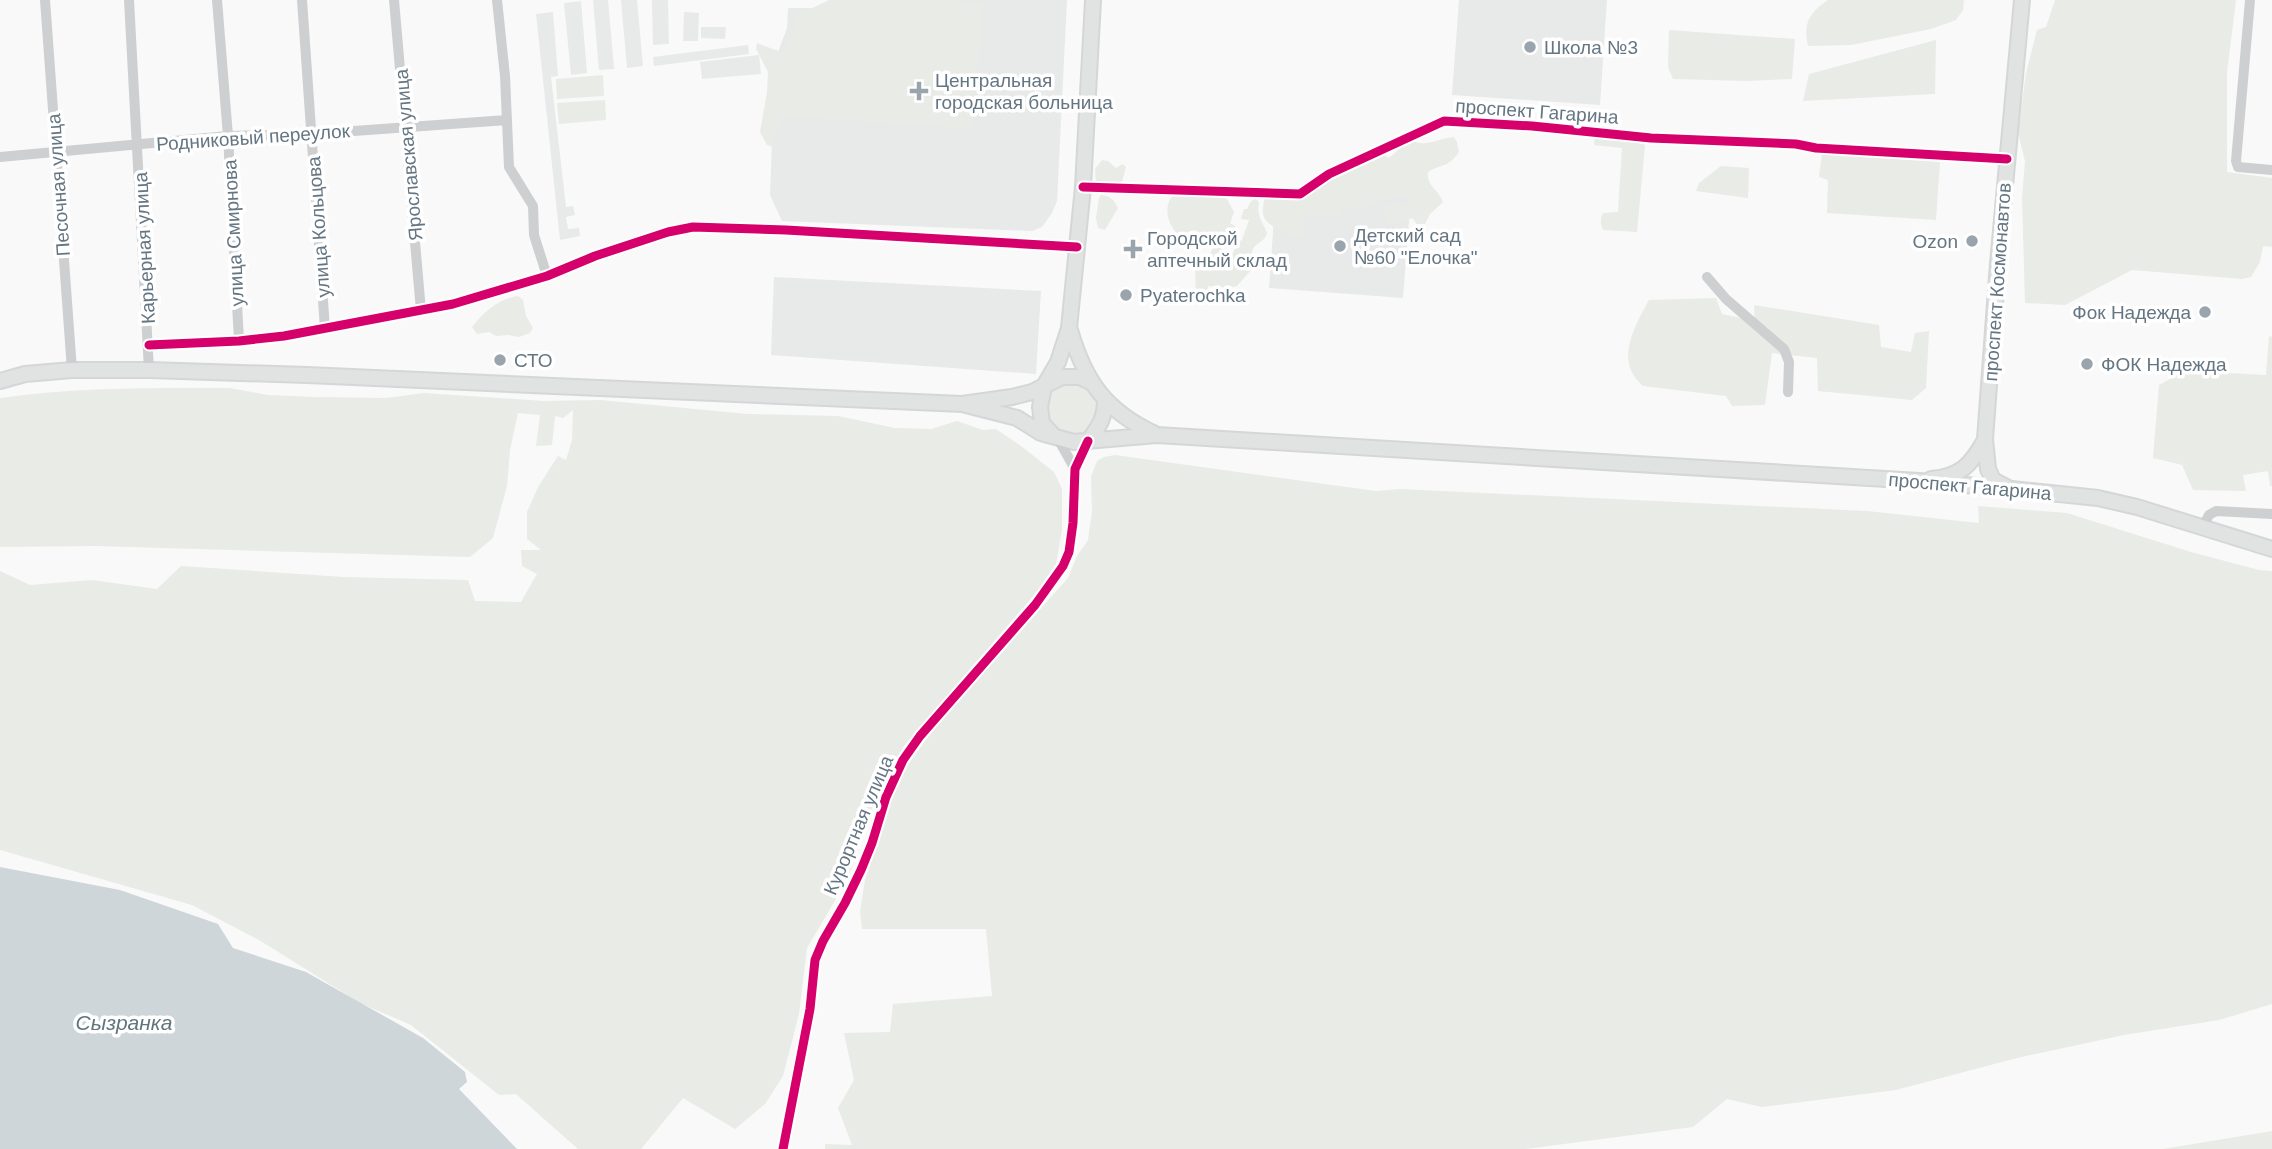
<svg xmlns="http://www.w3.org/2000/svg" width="2272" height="1149" viewBox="0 0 2272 1149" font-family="Arial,sans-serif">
<rect width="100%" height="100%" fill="#f9f9f9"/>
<path fill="#e8e9e9" d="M593,0H608L614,69L599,70Z
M621,0H637L643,66L627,68Z
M652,0H668L669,44L653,45Z
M850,0H1067L1057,201L1052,213L1042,227L1032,231L782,221L770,195L775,60L787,28L788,8H850Z
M1459,0H1607L1600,105L1452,95Z
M581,1L587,73L571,75L564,3Z
M553,12L558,76L551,77L566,207L573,206L575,215L566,217L568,229L579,228L580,236L560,240L536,14Z
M684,12L699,13L698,41H683Z
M701,27H726L725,39L701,38Z
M748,45L749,54L654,66L653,57Z
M759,55L761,74L702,79L700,62Z
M1412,184L1403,298L1269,288L1275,203Z
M774,277L1041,291L1036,374L771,355Z"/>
<path fill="#e8ebe6" d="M829,0H948L982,3L973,129L785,116L779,123L773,147L767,145L760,132L767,92L768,72L756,49L757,43L781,52L787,50L798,15Z
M1828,0H1964L1963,10L1956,20L1931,29L1851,45L1808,46C1803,23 1809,13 1828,0Z
M2055,0H2236L2227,72V172L2272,178V247L2263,246L2260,262L2251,277L2242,279L2132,270L2065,305L2025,303L2022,198L2025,161L2018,133L2026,73L2037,30L2046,27Z
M1669,30L1795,39L1792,79L1746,81L1673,79L1668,67Z
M1936,40L1935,94L1803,101L1809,74Z
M603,75L604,96L557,99L556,79Z
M605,100L606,120L559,124L557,103Z
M1595,135L1627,139L1645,145L1637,232L1603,230C1600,224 1600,219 1603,213L1618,212L1622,148L1594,145Z
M1454,137L1457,142L1459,152C1447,169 1442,163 1428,172C1426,186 1439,190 1443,202L1430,214L1425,224H1417L1412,218L1396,225L1388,222L1383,209L1391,203L1404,207L1409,203L1408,197L1378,200L1373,206C1363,207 1354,209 1342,209V216H1307L1304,221L1305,236L1302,239C1294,239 1293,236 1286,233C1265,222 1258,221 1266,194L1301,196L1329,175L1382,152L1388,158C1395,155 1398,148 1405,144C1413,138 1418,145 1426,143C1436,142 1443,138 1454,137Z
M1822,154L1940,162L1936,220L1827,213L1828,180L1819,177Z
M1102,160L1108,161L1116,168L1122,164L1126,167L1122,182C1115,186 1103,186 1096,182L1095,169Z
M1721,166L1749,168L1748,198L1696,191L1699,183Z
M1180,194L1218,196L1227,199L1234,212L1230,223L1235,226V231C1223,246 1208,238 1194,230L1179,235C1168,226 1163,208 1172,196Z
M1101,195C1111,196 1114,200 1118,208L1105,230L1098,228L1096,218L1099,198Z
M1256,199L1259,203C1256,215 1263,222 1267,233C1265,243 1252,243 1252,254L1265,266L1260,270L1252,269L1237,286L1229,288L1208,286V294L1204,299L1196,297L1195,265L1198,261L1207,258L1214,247H1220L1226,257H1231L1238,242L1242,240L1249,220L1241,219L1244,209H1247L1251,201Z
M518,296L523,300L526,316L533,328L530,333L519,337L508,335L496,336L489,332L477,334L472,327C484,312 498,299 518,296Z
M1716,298L1722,314L1755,321L1754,305L1879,325L1881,347L1911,352L1915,333L1929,331L1926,388L1912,400L1818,391L1817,358L1772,353L1765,405L1732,406L1726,396L1643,386C1614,362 1634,327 1649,300Z
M2269,336L2272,337V486H2270L2268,471L2243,475L2246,491L2193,490L2182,465L2153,458L2159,385L2181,373L2192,371L2266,375Z
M1070,379L1095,390L1101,407C1097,414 1093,426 1088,431C1062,452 1028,405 1055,386C1060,383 1066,382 1070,379Z
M229,388L268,395L315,397L386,398L424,393L544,401L600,400L747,414L838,416L895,428L931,429L957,421L983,430L996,429L1021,446L1054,472L1062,489V530L1056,564L1041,587L903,747L875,803L853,865L843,887L807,948L799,1014L783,1076L765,1104L735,1129L683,1098L641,1149H578L516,1094L499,1095L411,1025L360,1003L259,940L192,905L0,850V571L30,585L92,580L157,589L181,566L344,577L468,580L475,601L521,602L537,574L522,566L521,550H541L527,539V512L538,487L558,456L566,460L572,440L573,410L563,418L555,416L552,445L536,446L540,415L518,413L510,450L507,486L493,538L470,557L96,546L0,547V398C76,387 152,388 229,388Z
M1115,455L1376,491L1400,489L1867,511L1979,523L1978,506L2067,513L2191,552L2259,570L2272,571V1004L2219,1020L2124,1035L2017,1058L1896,1090L1762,1107L1727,1099L1693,1127L1526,1149H825V1144L852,1145L838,1108L854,1080L844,1033L890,1032L893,1004L992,996L986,929H862L860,912L865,880L893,795L906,767L936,726L1068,578L1077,556L1088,540L1092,511L1091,477L1097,461L1104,457Z
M2272,1131V1149H2163Z"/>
<path fill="#ced6d9" d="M0,867L120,890L218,924L233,948L306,972L423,1038L465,1072L467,1082L459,1089L517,1149H0Z"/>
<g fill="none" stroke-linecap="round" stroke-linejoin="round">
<g stroke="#d5d6d7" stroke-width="18">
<path id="secondary" d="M1931,479C1960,477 1971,465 1985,440
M2010,489L1993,480L1988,469L1985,439L1998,263L2022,0"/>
</g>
<g stroke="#d5d6d7" stroke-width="18">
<path id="primary" d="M1070,330C1085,382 1106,411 1155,434
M0,381L25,374L72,370H149L307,375L962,404L1012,397L1032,392L1062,377H1080L1092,383
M962,404L1017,418L1041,433L1074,442L1157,435L1919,481L2012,489L2098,498L2137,507L2272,549
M1054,436L1042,423L1040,407L1044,386L1058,362L1069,328L1083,187L1093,0
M1088,441C1099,427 1105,418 1105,400"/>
</g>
<path stroke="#cecfd0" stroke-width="10" d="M45,0L72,370
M129,0L149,370
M217,0L228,136L239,341
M302,0L325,329
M394,0L421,311
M497,0L505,76L509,167L533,206L534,235L547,276
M2250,0L2236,161L2238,167L2272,170
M0,157L228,136L312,134L507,120
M1083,187L1300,194L1329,174L1444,121L1532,126L1651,138L1796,144L1816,148L2007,159
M1707,277L1726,299L1784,349L1789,362L1788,392
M149,345L239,341L284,336L453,304L547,276L595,256L668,232L693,227L786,230L1077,247
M1058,439L1075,469
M2202,528L2209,515L2216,511L2272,514
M783,1149L810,1009L815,960L823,941L845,903L861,870L872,843L886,797L903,760L920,736L1035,605L1063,566L1069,552L1073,523L1075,469L1088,441"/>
<use href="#secondary" stroke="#e1e2e2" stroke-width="14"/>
<use href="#primary" stroke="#e1e2e2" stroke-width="14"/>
<g stroke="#fff" stroke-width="13">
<path id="cycleway" d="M1083,187L1300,194L1329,174L1444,121L1532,126L1651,138L1796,144L1816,148L2007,159
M149,345L239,341L284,336L453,304L547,276L595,256L668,232L693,227L786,230L1077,247
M783,1149L810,1009L815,960L823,941L845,903L861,870L872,843L886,797L903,760L920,736L1035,605L1063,566L1069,552L1073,523L1075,469L1088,441"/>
</g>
<use href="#cycleway" stroke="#d6006c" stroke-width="9"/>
</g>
<g fill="#99a4ac" stroke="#fff" stroke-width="2.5">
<circle cx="1530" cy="47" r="7"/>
<path d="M915.5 80.5h7v7h7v7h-7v7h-7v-7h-7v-7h7z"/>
<circle cx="1972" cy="241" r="7"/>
<circle cx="1340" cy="246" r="7"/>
<path d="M1129.5 238.5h7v7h7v7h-7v7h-7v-7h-7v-7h7z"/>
<circle cx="1126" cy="295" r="7"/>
<circle cx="2205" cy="312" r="7"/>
<circle cx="500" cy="360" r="7"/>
<circle cx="2087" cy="364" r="7"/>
</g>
<g text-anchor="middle" stroke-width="7" stroke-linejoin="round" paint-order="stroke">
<g font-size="19" fill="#657683" stroke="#fff" text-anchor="start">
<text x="1544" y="54">Школа №3</text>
<text x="935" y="87">Центральная<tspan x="935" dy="22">городская больница</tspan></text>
<text x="1354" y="242">Детский сад<tspan x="1354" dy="22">№60 "Елочка"</tspan></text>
<text x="1147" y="245">Городской<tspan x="1147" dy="22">аптечный склад</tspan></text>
<text x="1958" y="248" text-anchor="end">Ozon</text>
<text x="1140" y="302">Pyaterochka</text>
<text x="2191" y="319" text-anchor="end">Фок Надежда</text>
<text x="514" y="367">СТО</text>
<text x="2101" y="371">ФОК Надежда</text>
</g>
<g font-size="19" fill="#657683" stroke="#fff">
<text transform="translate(1537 111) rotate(4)" y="7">проспект Гагарина</text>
<text transform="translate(253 137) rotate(-4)" y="7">Родниковый переулок</text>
<text transform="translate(408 155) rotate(-95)" y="7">Ярославская улица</text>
<text transform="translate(58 185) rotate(-94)" y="7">Песочная улица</text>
<text transform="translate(318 227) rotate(-94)" y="7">улица Кольцова</text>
<text transform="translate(233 233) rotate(-93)" y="7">улица Смирнова</text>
<text transform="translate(144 248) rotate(-93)" y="7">Карьерная улица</text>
<text transform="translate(1997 282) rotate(-86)" y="7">проспект Космонавтов</text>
<text transform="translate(1970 486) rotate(5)" y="7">проспект Гагарина</text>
<text transform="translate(858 825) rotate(-67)" y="7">Курортная улица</text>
</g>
<g font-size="21" font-style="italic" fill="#60757c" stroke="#fff">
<text x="124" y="1030">Сызранка</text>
</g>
</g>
</svg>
